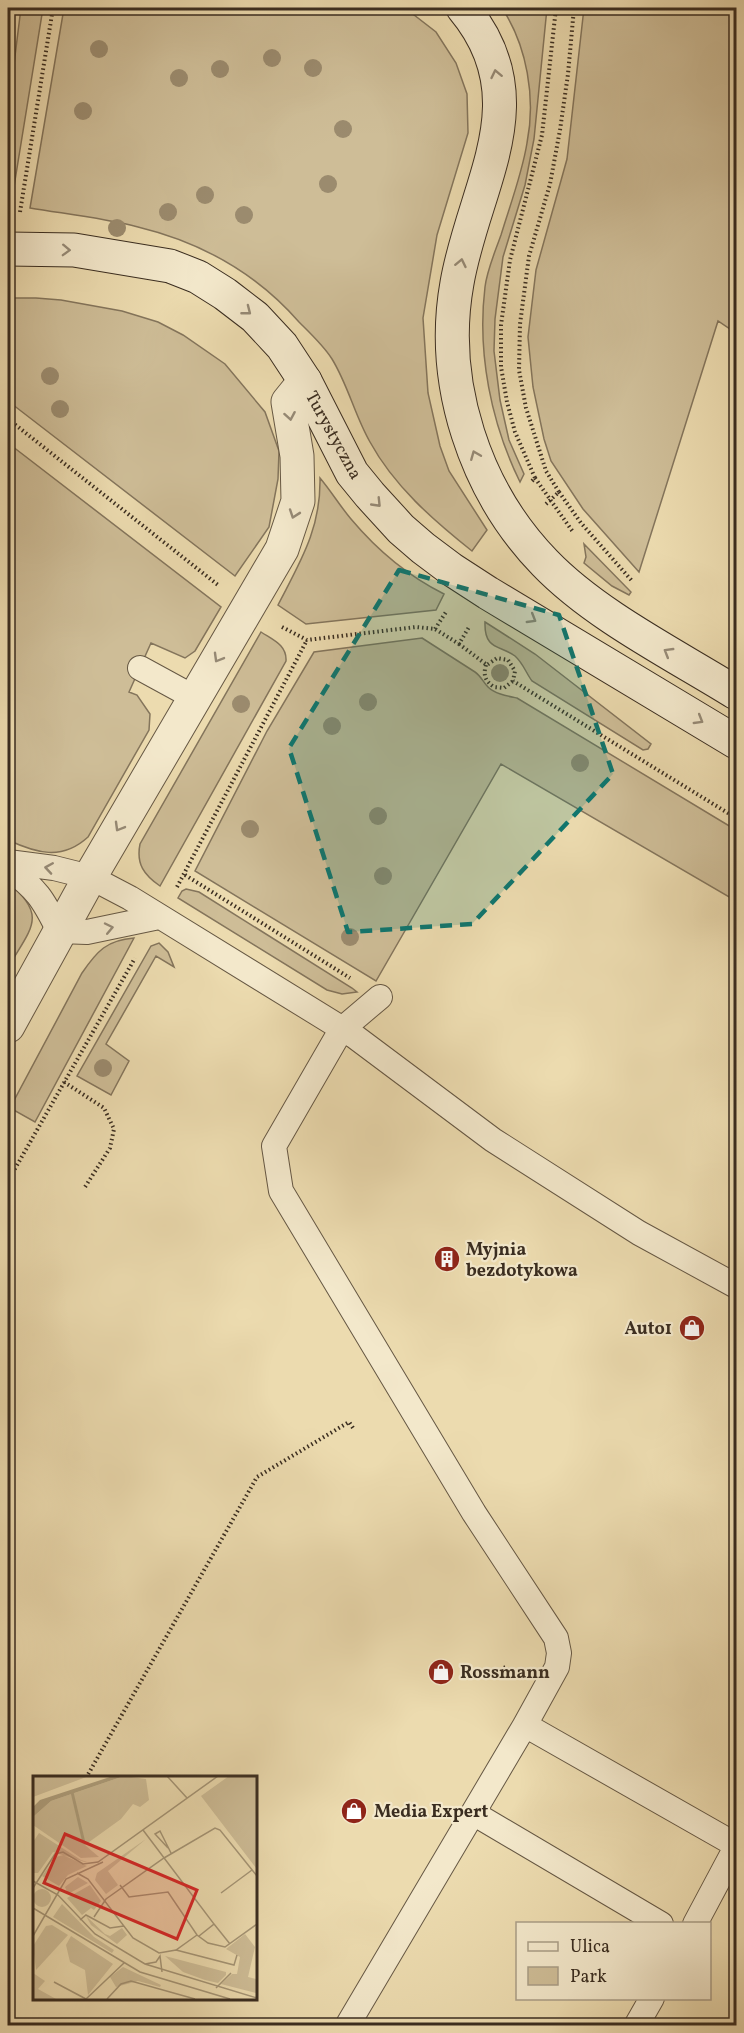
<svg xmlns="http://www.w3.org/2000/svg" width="744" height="2033" viewBox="0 0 744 2033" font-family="Vollkorn,serif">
<rect width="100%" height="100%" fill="#ecdbaf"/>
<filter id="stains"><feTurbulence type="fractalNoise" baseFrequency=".00333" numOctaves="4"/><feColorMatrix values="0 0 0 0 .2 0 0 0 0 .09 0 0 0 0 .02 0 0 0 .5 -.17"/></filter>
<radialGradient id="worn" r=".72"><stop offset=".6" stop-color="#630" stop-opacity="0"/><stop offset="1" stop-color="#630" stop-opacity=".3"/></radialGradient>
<path fill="#cebd97" stroke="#84755c" stroke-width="1.5" d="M21,8H43L11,205H8V112Z
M64,8H405L436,32L456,63L467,94L468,133L437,235L423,318L428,393L440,446L449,471L487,530L472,551C433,520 394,486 370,442C355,416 348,385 332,359C324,346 310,333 299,322C256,273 200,242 138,227C103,218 66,214 30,208Z
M502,8H547L534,139L525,185L503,257L495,319L494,351L500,400L509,440L524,474L520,482C491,423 477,353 485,287C487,270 495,252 501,235C510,205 522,174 527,143C536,98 527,46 502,8Z
M584,8H736V333L718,321L639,572L583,509L551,461L544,439L533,387L528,337L536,270L567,159Z
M11,298H36L61,300L122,311L158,322L183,335L225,364L265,412L279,451L278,479L269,527L235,576L8,401V308Z
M8,443L221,607L195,651L185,658L151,643L129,692L137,695L150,714L149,730L88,837C62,861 36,853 8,840Z
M320,478C331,491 340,506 351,519C377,550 408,576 444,594L436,610L306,624L278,605C300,562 321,529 320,478Z
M584,544L631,592L629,595L612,586L584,563L586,557Z
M485,622L535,654L651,744L648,749L643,750L532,681C526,673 523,663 515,656C501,645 484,651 485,622Z
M261,632C273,640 287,645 286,661L160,886C144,875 136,864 140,844Z
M422,638L475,672C481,676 483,682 488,687C495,694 507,696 517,698L736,830V901L501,764L376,981L195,871L267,731L314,652Z
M8,883C50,916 29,930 8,968Z
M186,889L199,892L352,988L357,992L342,994L327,990L178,898L182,891Z
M134,938L35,1122L10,1108L82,973C97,951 107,940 134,938Z
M159,943L168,952L174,967L156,956L106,1044L129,1061L111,1095L77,1076L151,946Z"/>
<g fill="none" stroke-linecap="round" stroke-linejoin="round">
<g stroke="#665844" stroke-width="26">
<path id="lane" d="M140,668L195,698
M8,862L54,868L90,877L130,898L354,1036L493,1140L639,1233L736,1286
M8,868C37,889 43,899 59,931L87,932L159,917
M525,1725L736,1845
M473,1813L661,1924
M695,1924L736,1847
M347,2026L525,1725L557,1667L559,1653L556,1638L474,1513L281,1191L274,1146L341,1030L380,997
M636,2026L652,1998"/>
</g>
<g stroke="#665844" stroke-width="35">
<path id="street" d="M8,1026L90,877L282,549L298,501L297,456L288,402L305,381"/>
</g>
<g stroke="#3a2d20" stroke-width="35">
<path id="secondary" d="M463,8C540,100 474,184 457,283C439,383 475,491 545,563C595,615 675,655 736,693
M8,249L74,250L170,266L198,277L225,294L255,317L282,346L305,381L352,473L370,495L401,529L423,548L451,569L488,593L736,742"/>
</g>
<path stroke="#3a2d20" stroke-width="4" stroke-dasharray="1.5 3" stroke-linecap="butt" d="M20,212L53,8
M8,419L218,585
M535,478L573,532
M532,481L535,478L515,432L507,402L501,367V325L510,260L542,135L556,8
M559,492L581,523L633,582
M546,504L559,492L546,471L526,408L519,370L520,324L529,256L550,184L560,130L568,74L574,8
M282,627L307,640L416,627L435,629L459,644L469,627
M435,629L446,612
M459,644L487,665L497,658L508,660L515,671L513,681L736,818
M486,665C483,675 485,681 494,687L504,688L513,681
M185,875L350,978
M177,887L307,640
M64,1082L104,1108L114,1129L110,1148L85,1187
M8,1181L135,958
M503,1667L515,1674
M86,1778L257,1477L349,1422L353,1428"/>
<use href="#lane" stroke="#f3e8cb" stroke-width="24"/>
<use href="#street" stroke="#f3e8cb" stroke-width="33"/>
<use href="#secondary" stroke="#f3e8cb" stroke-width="33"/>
</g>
<g fill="#9b8b6e">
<circle cx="99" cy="49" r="9"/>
<circle cx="272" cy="58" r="9"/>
<circle cx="313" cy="68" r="9"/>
<circle cx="220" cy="69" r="9"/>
<circle cx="179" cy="78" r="9"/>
<circle cx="83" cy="111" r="9"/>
<circle cx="343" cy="129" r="9"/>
<circle cx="328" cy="184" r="9"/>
<circle cx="205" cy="195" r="9"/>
<circle cx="168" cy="212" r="9"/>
<circle cx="244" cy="215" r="9"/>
<circle cx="117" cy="228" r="9"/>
<circle cx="50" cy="376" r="9"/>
<circle cx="60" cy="409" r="9"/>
<circle cx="500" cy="673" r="9"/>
<circle cx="368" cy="702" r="9"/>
<circle cx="241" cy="704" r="9"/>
<circle cx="332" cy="726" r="9"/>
<circle cx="580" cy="763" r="9"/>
<circle cx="378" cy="816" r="9"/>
<circle cx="250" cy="829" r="9"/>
<circle cx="383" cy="876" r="9"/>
<circle cx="350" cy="937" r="9"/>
<circle cx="103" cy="1068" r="9"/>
</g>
<defs><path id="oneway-chevron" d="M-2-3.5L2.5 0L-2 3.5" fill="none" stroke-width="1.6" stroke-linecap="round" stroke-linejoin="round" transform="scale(1.5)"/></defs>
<g stroke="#968a76">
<use href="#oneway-chevron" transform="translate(496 74) rotate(-102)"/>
<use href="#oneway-chevron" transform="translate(66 250) rotate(2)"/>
<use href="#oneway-chevron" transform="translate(461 263) rotate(-78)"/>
<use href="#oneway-chevron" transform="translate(247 311) rotate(38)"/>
<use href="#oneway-chevron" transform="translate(290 416) rotate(80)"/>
<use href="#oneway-chevron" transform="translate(475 455) rotate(-112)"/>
<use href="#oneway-chevron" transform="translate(377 503) rotate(46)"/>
<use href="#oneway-chevron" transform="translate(294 514) rotate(109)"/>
<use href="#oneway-chevron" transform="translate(532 619) rotate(31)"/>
<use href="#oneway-chevron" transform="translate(668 652) rotate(-149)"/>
<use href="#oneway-chevron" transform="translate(218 658) rotate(120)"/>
<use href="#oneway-chevron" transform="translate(699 720) rotate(31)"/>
<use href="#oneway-chevron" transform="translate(119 827) rotate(120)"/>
<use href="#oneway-chevron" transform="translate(49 868) rotate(-171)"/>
<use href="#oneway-chevron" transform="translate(109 928) rotate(-12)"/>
</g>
<path fill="#0f766e" fill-opacity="0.2" stroke="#0f766e" stroke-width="4.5" stroke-dasharray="12 8" stroke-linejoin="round" d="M399,570L559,615L613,774L472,924L348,932L289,748Z"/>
<defs>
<g id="building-disc" transform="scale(1.35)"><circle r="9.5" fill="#8f2418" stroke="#f3e8cb"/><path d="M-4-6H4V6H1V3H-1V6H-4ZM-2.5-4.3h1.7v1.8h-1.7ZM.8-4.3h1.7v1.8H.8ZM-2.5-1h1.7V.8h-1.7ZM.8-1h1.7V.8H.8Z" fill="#fff"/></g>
<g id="shop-disc" transform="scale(1.35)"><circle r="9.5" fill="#8f2418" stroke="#f3e8cb"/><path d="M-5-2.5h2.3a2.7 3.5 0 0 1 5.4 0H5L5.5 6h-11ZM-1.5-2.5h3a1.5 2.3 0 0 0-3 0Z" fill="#fff"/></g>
</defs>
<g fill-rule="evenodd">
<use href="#building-disc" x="447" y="1259"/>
<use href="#shop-disc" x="692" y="1328"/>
<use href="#shop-disc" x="441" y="1672"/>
<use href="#shop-disc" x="354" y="1811"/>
</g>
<g text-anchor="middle" stroke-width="4.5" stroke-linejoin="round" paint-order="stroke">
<g font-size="18" fill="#3a2d20" stroke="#f3e8cb">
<text transform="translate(334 435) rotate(61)" y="6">Turystyczna</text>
</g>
<g font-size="18" font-weight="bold" fill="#3a2d20" stroke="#f3e8cb" text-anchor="start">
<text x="466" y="1255">Myjnia<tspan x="466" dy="21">bezdotykowa</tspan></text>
<text x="672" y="1334" text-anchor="end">Auto1</text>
<text x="460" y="1678">Rossmann</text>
<text x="374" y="1817">Media Expert</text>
</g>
</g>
<g transform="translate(33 1776)">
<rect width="224" height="224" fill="#ecdbaf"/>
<path d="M0,0H56L0,21ZM91,0L113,3L116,24L107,31L100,28L88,43L52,69L66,81L48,82L0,49V41L18,25ZM196,0H223V92L168,20ZM6,57L48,84L54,86H52L20,76L5,97H0V66ZM113,63L75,95L85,109L73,118L62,104L64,97ZM30,79L54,90L35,99L26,110L9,100L23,81ZM45,101L55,107L35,118L32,111ZM57,109L68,125L61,134L58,132L49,139L34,122ZM0 122a9 9 0 1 1 18 0a9 9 0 1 1-18 0ZM29,128L61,161L81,174L79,177L20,141ZM53,140L72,158L77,160L89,152L94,159L84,168L58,149ZM19,149L35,159L3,194L0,170L13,150ZM212,158L222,171L215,201L223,203V217L188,208L199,198H204L207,181L193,173ZM38,160L80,188L55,219L52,194L37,186L33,169ZM132,180L193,196V199L185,207L172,204L150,196ZM90,191L128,209L127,211L105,205L83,211L77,201ZM0,197L12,205L5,213L23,223H0Z" fill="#cebd97"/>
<path d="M80,0H91L18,25L0,41V31L7,24Z" fill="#afa07e"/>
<path fill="none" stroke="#afa07e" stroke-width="3" d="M39,16L51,67"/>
<path fill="none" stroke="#a59576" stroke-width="1.5" d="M134,0L154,22M110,54L181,148L166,160M135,72L122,58L127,55L138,77M44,97L55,103L100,162L126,177L143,174L164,159M0,105L25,119L62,158L112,188L224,222M87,109L96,121L135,116L164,159L175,167L192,171L224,148M0,112L22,78L30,76L50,88L65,86L185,0M188,117L219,94M0,132L107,196L197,223M61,141L73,123L131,82L182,52L187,54L224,100M47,144L53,139L77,152L91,150M181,148L197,168M0,160L33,103L70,86M143,174L201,189L204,179M112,188L123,186L127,180L129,196M21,206L53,223M183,212L198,197M53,223L91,187M74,223L88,208L98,205L162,223"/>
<path fill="#d62828" fill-opacity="0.15" stroke="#d62828" stroke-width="3" d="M32,58L164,114L144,163L11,107Z"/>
<rect width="224" height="224" fill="none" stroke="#3a2d20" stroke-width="3"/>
</g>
<rect width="744" height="2033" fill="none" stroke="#ecdbaf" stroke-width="30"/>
<rect x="9" y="9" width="726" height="2015" fill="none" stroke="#3a2d20" stroke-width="3"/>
<rect x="15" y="15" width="714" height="2003" fill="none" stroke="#3a2d20" stroke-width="1.5"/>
<rect x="516" y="1922" width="195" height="78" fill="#f3e8cb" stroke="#a99d87" stroke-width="1.5"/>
<rect x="528" y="1942" width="30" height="9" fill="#f3e8cb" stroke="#a99d87" stroke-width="1.5"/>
<text x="570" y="1952" font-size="18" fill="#3a2d20">Ulica</text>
<rect x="528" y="1967" width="30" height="18" fill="#cebd97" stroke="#a99d87" stroke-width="1.5"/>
<text x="570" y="1982" font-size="18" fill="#3a2d20">Park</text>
<rect width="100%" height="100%" filter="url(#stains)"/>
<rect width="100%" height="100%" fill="url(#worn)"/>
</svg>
